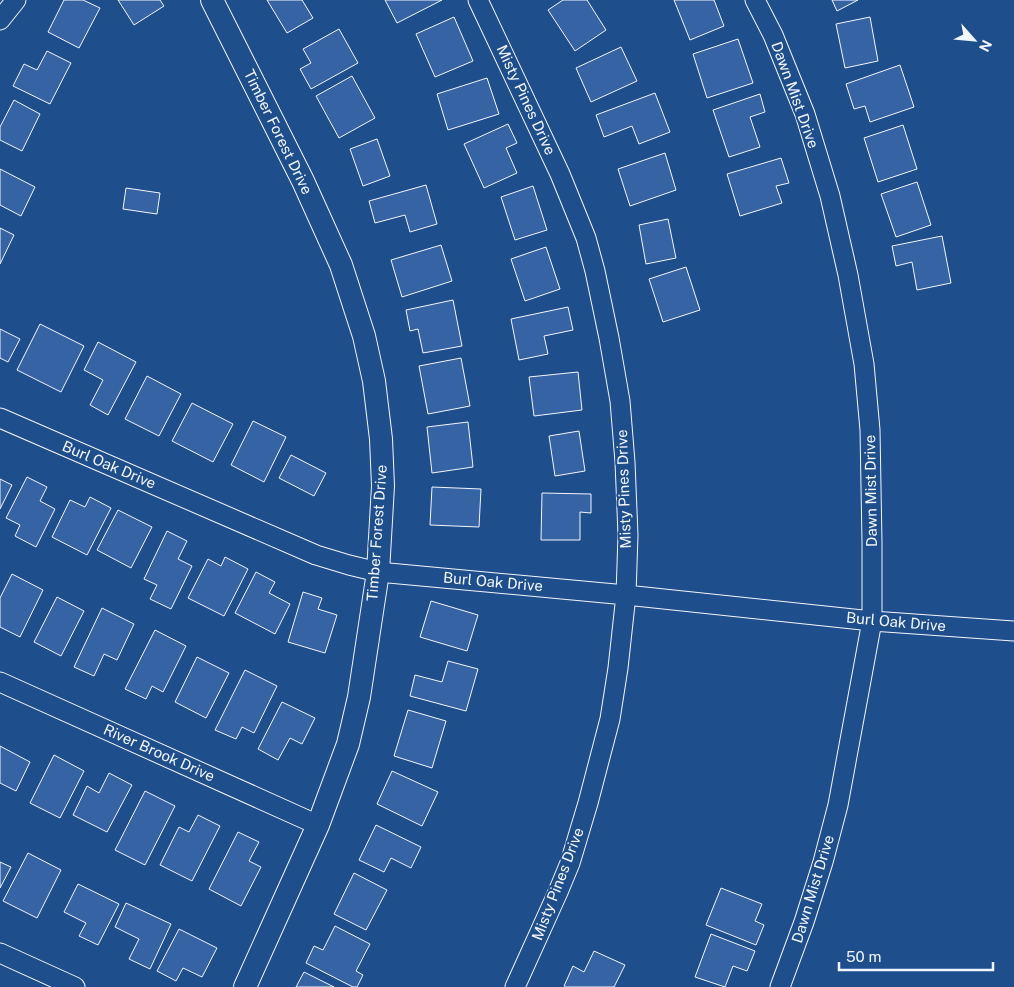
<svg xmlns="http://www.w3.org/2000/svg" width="1014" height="987" viewBox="0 0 1014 987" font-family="'Public Sans',sans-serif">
<rect width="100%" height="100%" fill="#1f4e8c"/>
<path fill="#3563a3" stroke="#f2f6ff" d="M64,0H83L100,8L79,48L48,32Z
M118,0H160L164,6L134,25Z
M267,0H302L313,18L287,33Z
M385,0H442L397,23Z
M563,0H587L606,30L575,51L548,10Z
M674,0H714L724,26L690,40Z
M832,0H858L837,11Z
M454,17L473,61L435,77L416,34Z
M870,17L878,61L845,68L836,24Z
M339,29L358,63L311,89L300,69L311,63L303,49Z
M738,39L753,83L707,98L693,54Z
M621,47L637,81L591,102L576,68Z
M47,51L71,63L50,104L13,86L24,64L37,70Z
M900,65L914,107L870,122L865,106L854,109L846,84Z
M352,76L375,118L339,138L316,96Z
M487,78L499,114L448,130L437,94Z
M655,93L670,132L639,144L632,126L604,137L596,115Z
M760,94L765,112L750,117L760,147L729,157L713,110Z
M14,100L40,114L22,151L0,140V127Z
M508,124L517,143L506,148L517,173L484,188L464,144Z
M903,125L917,169L878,182L864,138Z
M377,139L390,176L363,186L350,149Z
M665,153L676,190L630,206L618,169Z
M781,158L789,183L776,186L782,203L740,216L727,174Z
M0,169L35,187L21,216L0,205Z
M917,182L931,225L896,237L881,194Z
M426,185L437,224L410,232L405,215L375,223L369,201Z
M533,186L547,230L515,240L501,197Z
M126,188L160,193L157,214L123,209Z
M668,219L676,258L646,264L639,225Z
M0,228L14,235L0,264Z
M942,236L951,283L917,290L912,262L896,266L892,246Z
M441,245L452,281L402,297L391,260Z
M546,247L560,289L525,301L511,259Z
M686,267L700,310L663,322L649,279Z
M453,300L462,346L423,353L418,329L410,331L406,310Z
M568,307L573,330L544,336L548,354L519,360L511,319Z
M40,324L84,346L61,392L17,370Z
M0,329L20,339L8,362L0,358Z
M98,342L136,362L108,415L90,405L103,380L84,370Z
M461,358L470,406L428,414L419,366Z
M578,372L582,410L534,416L529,377Z
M147,376L181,394L159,436L125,419Z
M192,403L233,424L213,462L172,441Z
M253,421L286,437L264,482L231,465Z
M468,422L473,467L432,473L427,427Z
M579,431L585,471L555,476L549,436Z
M291,455L326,473L314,496L279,478Z
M27,477L47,487L40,501L55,509L36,547L15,536L20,525L6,518Z
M0,479L12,485L0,509Z
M432,487L481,489L479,527L430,525Z
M542,493L591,494V513L580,512V540H541Z
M90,497L111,508L87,555L52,537L70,500L85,507Z
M118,510L152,527L131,568L97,550Z
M167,531L187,541L178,559L192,566L171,609L150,599L157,585L144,579Z
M225,557L248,569L224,616L188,598L208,559L221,566Z
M256,572L275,582L269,593L290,604L275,634L235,613Z
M12,574L43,590L20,637L0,627V598Z
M303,592L322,598L318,609L337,615L325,653L288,642Z
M57,597L84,611L61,656L34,642Z
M431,601L478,615L467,651L420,637Z
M102,608L134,624L117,660L104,654L94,676L74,667Z
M155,630L186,646L163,692L152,686L146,699L125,689Z
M197,657L229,673L206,718L175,702Z
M448,661L478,669L466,711L410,696L415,675L442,682Z
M245,670L277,686L254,733L242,727L236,739L215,730Z
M282,702L315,718L302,744L290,738L278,760L258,749Z
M408,710L446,721L432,768L394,756Z
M0,746L30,762L16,791L0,783Z
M54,755L84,771L60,818L30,803Z
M392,771L438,792L422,826L377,804Z
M109,773L132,785L107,832L73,815L87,786L99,793Z
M145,791L175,806L145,865L115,850Z
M198,815L220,826L192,881L160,865L179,827L189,832Z
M376,825L421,847L411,868L391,858L384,872L359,860Z
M238,832L259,842L249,861L261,867L241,906L209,889Z
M28,853L61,870L37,918L3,901Z
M0,862L11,867L0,888Z
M354,873L387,890L366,930L334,914Z
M78,884L119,904L98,945L79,936L86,923L64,912Z
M721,888L762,904L755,921L764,925L756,945L706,925Z
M126,903L171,924L150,969L129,959L139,939L115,927Z
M335,926L370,944L356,971L363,975L357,987H353L306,963L314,946L323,950Z
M179,929L217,948L202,977L183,968L176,981L157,971Z
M711,934L755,951L747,971L733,966L725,987L695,977Z
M594,951L625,965L614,987H566L564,986L573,966L584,972Z
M304,972L334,987H296Z"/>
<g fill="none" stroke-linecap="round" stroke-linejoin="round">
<g stroke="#f2f6ff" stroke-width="21">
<path id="minor" d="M478,0L560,174L586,238L595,271L609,338L620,401L625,462L628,535L626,595L618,668L610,719L588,803L570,863L558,892L515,987
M755,0L773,35L805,114L830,196L848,275L864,364L870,430L872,543V621L838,805L823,862L804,922L780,987
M0,20L16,0
M0,418L316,555L349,565L378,572L626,595L872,621L1014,631
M0,682L318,825
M0,953L75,987"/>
</g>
<g stroke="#f2f6ff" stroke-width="24">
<path id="tertiary" d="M212,0L303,181L341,265L364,336L374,381L381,439L383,486L378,572L359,697L348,744L318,825L245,987"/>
</g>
<use href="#minor" stroke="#1f4e8c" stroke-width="19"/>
<use href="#tertiary" stroke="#1f4e8c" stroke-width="22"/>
</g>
<g text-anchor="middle" stroke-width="4" stroke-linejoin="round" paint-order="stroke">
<g font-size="15" fill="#f2f6ff" stroke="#1f4e8c">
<text transform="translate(795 95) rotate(70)" y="5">Dawn Mist Drive</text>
<text transform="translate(526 100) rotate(65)" y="5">Misty Pines Drive</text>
<text transform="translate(278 132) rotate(64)" y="5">Timber Forest Drive</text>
<text transform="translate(109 465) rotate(23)" y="5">Burl Oak Drive</text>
<text transform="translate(624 489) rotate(-92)" y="5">Misty Pines Drive</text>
<text transform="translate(871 491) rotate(-91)" y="5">Dawn Mist Drive</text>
<text transform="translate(377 533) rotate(-86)" y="5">Timber Forest Drive</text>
<text transform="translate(493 582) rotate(5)" y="5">Burl Oak Drive</text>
<text transform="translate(896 622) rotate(5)" y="5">Burl Oak Drive</text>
<text transform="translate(159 753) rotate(24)" y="5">River Brook Drive</text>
<text transform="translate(558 884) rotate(-69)" y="5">Misty Pines Drive</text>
<text transform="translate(813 889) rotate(-73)" y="5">Dawn Mist Drive</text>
</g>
</g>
<g transform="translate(974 40) rotate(117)" stroke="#1f4e8c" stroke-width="4" paint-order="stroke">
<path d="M0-4L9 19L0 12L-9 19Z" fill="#f2f6ff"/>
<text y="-8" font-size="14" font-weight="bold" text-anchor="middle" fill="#f2f6ff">N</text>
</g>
<path d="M839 962v8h154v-8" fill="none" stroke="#f2f6ff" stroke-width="2.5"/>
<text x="846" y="962" font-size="15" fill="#f2f6ff" stroke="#1f4e8c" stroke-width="4" paint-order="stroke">50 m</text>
</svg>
